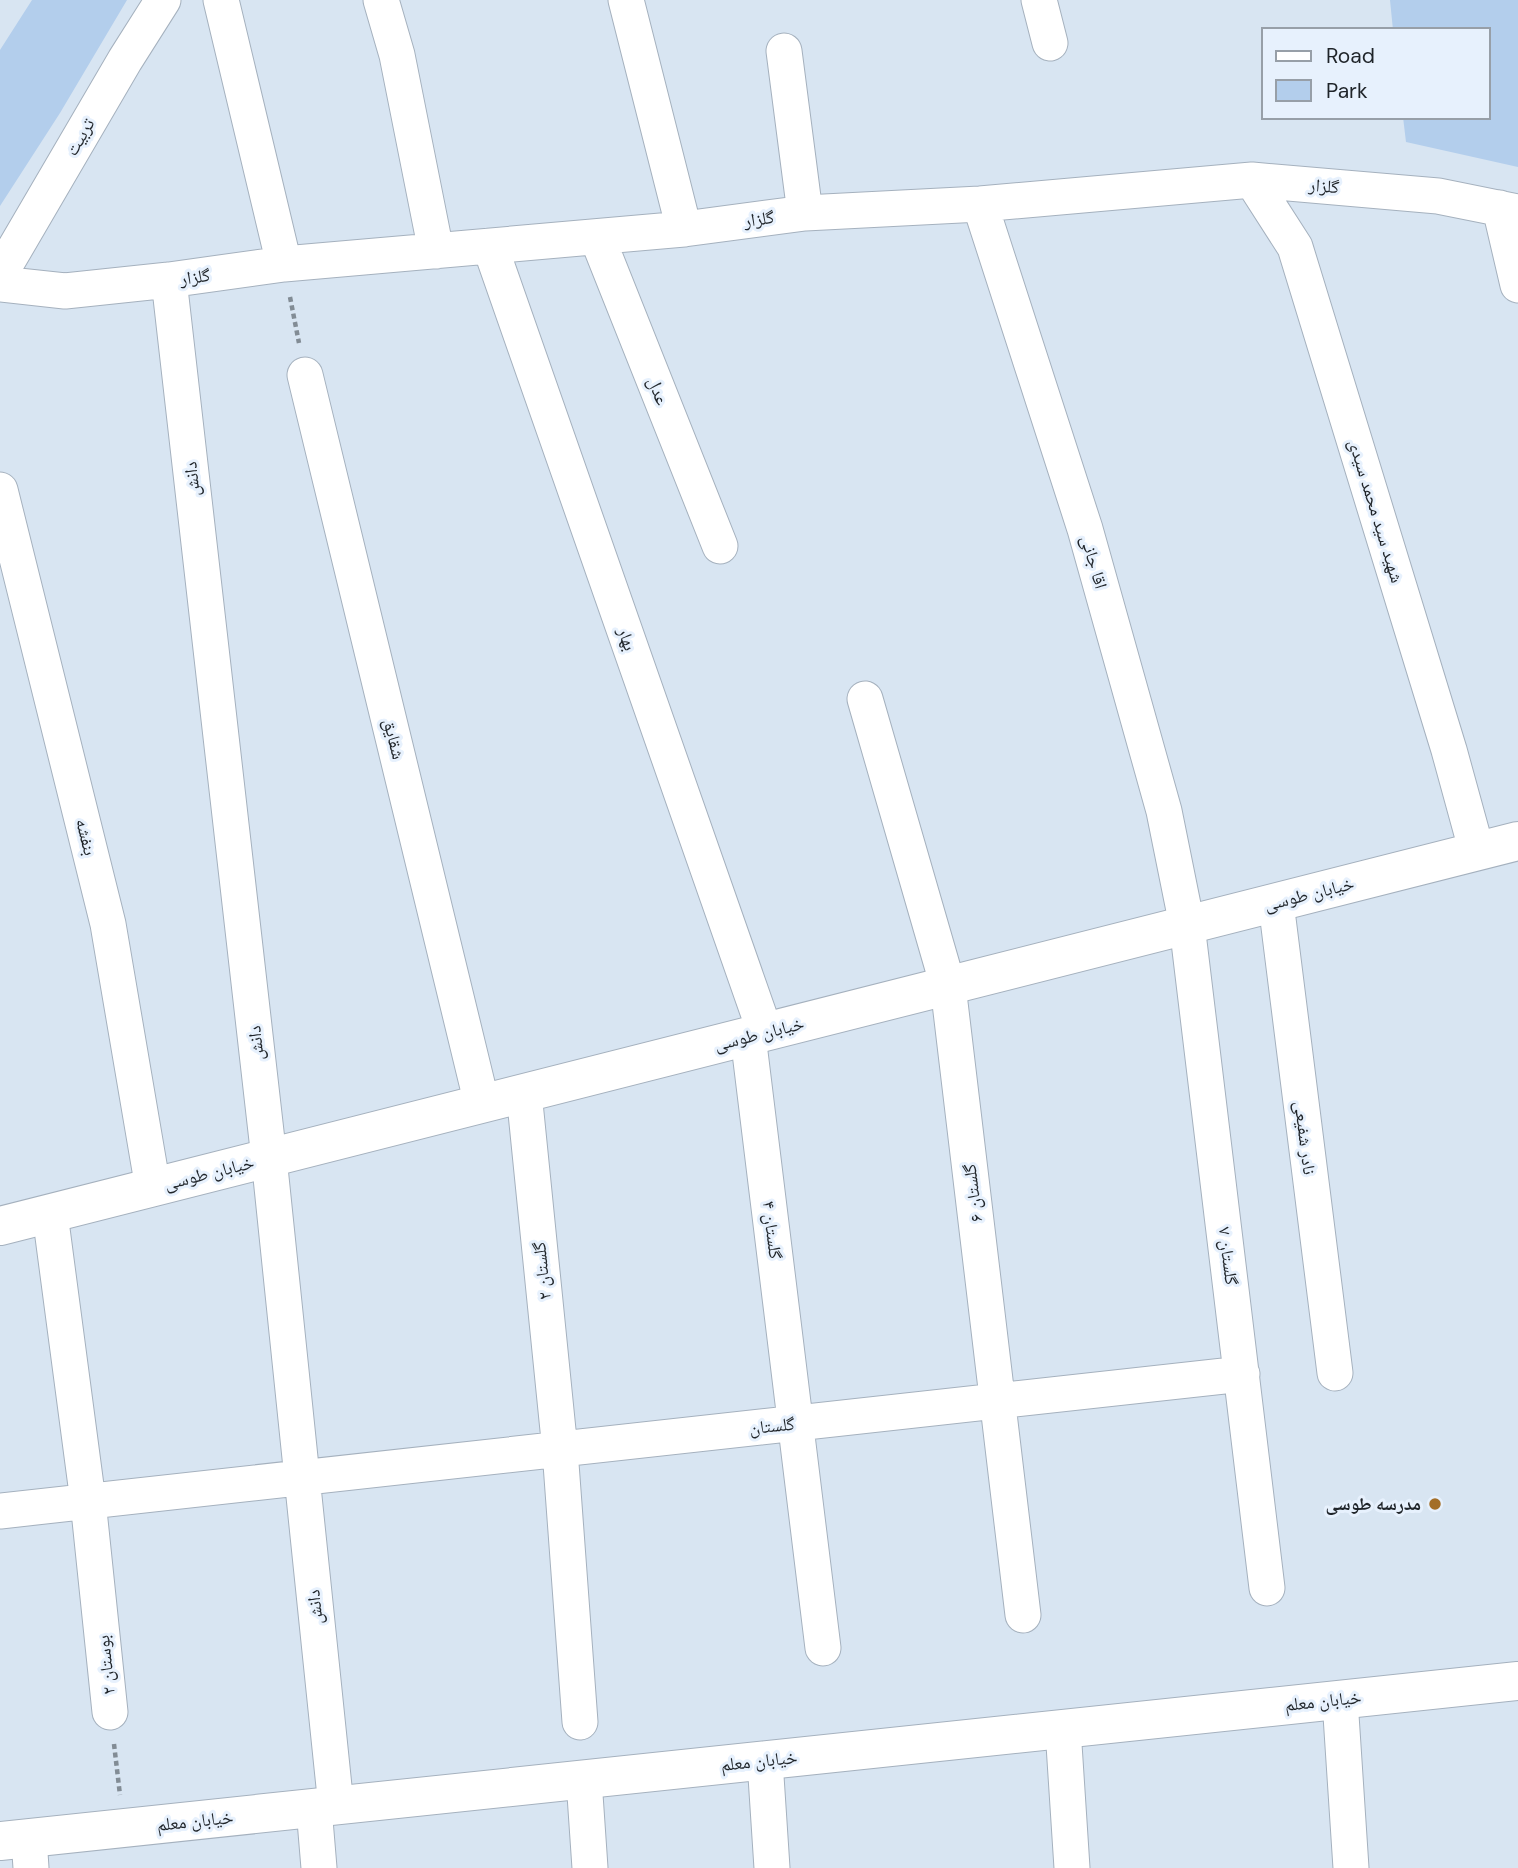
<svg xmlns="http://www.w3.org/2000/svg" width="1518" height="1868" viewBox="0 0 1518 1868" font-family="'DM Sans','Noto Naskh Arabic',sans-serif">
<rect width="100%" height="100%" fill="#d8e5f2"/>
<path fill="#b3ceec" d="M32,0H127L60,113L0,206V50Z
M1390,0H1518V167L1406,142L1403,117H1488V30H1393Z"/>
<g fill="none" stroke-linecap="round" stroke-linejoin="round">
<g stroke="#a5b1be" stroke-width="37">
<path id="minor" d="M221,0L284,264
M381,0L397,55L436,251
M626,0L684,229
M1039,0L1050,43
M784,51L805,213
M1252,180L1295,247L1449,750L1477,852
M980,204L1085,529L1164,811L1187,925L1267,1588
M1500,208L1518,285
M597,237L720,546
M490,246L765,1032
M0,274L125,60L163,0
M169,280L269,1158L336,1806
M0,284L65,291L169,280L284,264L684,229L805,213L980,204L1252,180L1438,196L1518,212
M305,375L482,1104
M0,490L108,924L153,1188
M865,699L948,986L1023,1615
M1276,903L1335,1373
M748,1036L823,1648
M524,1093L560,1450L580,1722
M50,1214L88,1501L110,1712
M0,1511L1242,1374
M1340,1700L1351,1868
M1063,1729L1072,1868
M765,1761L772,1868
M584,1780L590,1868
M314,1808L319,1868
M29,1838L31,1868"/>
</g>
<g stroke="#a5b1be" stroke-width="40">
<path id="tertiary" d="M0,1226L1518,841
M0,1841L1518,1681"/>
</g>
<path stroke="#828c95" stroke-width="4.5" stroke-dasharray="5 3.5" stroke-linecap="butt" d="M290,297L299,343
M114,1744L120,1795"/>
<use href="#minor" stroke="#fff" stroke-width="35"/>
<use href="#tertiary" stroke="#fff" stroke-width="38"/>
</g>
<circle fill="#a36e27" stroke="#e7f1fd" stroke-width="2.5" cx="1435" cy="1504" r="7"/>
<g text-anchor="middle" stroke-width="6" stroke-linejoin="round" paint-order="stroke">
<g font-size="18" fill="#1f2429" stroke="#e7f1fd">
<text transform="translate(80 137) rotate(-60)" y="6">تربیت</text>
<text transform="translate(1324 186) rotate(5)" y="6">گلزار</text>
<text transform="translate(759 219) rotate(-8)" y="6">گلزار</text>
<text transform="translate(195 277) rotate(-8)" y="6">گلزار</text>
<text transform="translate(658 391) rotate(68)" y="6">عدل</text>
<text transform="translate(192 479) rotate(-96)" y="6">دانش</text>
<text transform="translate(1376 511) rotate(73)" y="6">شهید سید محمد سیدی</text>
<text transform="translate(1094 562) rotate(74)" y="6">اقا جانی</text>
<text transform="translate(627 639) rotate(71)" y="6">بهار</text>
<text transform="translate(394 739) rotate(76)" y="6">شقایق</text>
<text transform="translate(86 837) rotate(76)" y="6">بنفشه</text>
<text transform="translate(1309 894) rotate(-14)" y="6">خیابان طوسی</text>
<text transform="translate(759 1034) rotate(-14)" y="6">خیابان طوسی</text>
<text transform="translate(256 1043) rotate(-96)" y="6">دانش</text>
<text transform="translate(1305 1138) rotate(83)" y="6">نادر شفیعی</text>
<text transform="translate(209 1173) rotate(-14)" y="6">خیابان طوسی</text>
<text transform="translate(973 1193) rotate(-97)" y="6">گلستان ۶</text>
<text transform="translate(772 1230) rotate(83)" y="6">گلستان ۴</text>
<text transform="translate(1228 1256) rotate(83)" y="6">گلستان ۷</text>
<text transform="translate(542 1271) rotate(-96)" y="6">گلستان ۲</text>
<text transform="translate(772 1426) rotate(-6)" y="6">گلستان</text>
<text transform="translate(315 1607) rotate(-96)" y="6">دانش</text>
<text transform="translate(106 1665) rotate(-96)" y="6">بوستان ۲</text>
<text transform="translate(1323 1701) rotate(-6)" y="6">خیابان معلم</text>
<text transform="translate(759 1761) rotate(-6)" y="6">خیابان معلم</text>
<text transform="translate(195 1821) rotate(-6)" y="6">خیابان معلم</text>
</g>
<g font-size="18" font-weight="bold" fill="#1f2429" stroke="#e7f1fd" text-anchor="end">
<text x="1421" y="1510">مدرسه طوسی</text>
</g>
</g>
<rect x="1262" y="28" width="228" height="91" fill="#e7f1fd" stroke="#979fa8" stroke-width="2"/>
<rect x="1276" y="51" width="35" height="10" fill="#ffffff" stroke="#979fa8" stroke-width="2"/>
<text x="1326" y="63" font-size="21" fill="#1f2429">Road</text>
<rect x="1276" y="80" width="35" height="21" fill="#b3ceec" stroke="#979fa8" stroke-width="2"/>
<text x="1326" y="98" font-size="21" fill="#1f2429">Park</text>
</svg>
